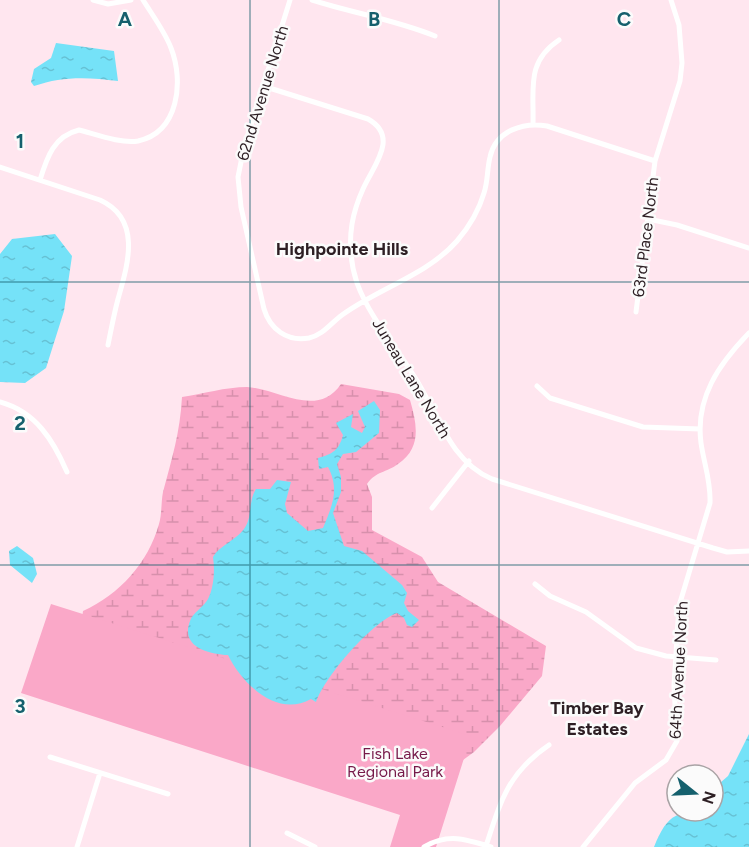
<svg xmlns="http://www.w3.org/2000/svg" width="749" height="847" viewBox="0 0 749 847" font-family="Figtree,sans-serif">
<defs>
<pattern id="wetland-marsh" width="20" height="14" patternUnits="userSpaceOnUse" patternTransform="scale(1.5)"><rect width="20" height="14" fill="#faa8c8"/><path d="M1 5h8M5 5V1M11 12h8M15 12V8" fill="none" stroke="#d790ac"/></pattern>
<pattern id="water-ripples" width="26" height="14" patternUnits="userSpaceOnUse" patternTransform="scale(1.5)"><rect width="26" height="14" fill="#75e2f8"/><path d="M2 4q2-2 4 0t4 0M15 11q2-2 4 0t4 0" fill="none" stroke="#66c1d4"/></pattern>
</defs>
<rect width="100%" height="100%" fill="#ffe6ef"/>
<path fill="url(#wetland-marsh)" d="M341,384L399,394L410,400C417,424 422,448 398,464C386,473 376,471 367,484L372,497V530L422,557L438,582L546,646L542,676L500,726L474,752L452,768L80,634L83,611C120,594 148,563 159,524C162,514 161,502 163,492C172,458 180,433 182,397C202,394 226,387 247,387C279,389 317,419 341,384Z"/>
<path fill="#faa8c8" d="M51,604L471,736L436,847H390L400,815L21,693Z"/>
<path fill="url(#water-ripples)" d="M56,43L114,51L118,81C88,77 62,76 34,86L31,82L34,69L51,58Z
M55,234L72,256L64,311L46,368L25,383L0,382V254L12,239Z
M374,401L380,410L379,433L356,452L343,454L337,464L341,477V492L333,513L344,546L362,551L402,585L407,593L404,603L408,611L419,620L412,627L407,625L404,618L397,613C371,623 326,675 316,702L311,699C277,718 242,684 228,655C209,654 180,647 190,621C193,612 204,607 208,599C214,587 215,570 213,557C219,546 236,540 244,529C253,517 248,501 256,489H270L277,480L291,482L285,504L287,513L308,531L323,528C332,506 340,490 328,467L319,469L318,458C333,454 339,450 343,435L336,423L353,414L351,427L362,433L365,427L358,411Z
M17,546L33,558L37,574L32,583L10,565L9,551Z
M749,734V847H654C668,812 678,811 713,811V789L728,776Z"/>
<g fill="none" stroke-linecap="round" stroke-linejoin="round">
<path stroke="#fff" stroke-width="5" d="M93,0L108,4L131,0
M290,0L244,147L238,177L241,207L264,309C270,329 287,342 309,338C323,335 331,323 342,315C379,288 427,275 457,241C469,227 479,210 484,193C488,181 487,169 490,157C496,130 524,122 547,126L655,161
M312,0C353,13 396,20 435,36
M263,86L368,119C400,137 373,166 363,189C358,200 354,212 352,224C349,243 351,265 357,283C369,316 395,346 414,376C437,411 449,461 492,479L713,548L727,552L749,551
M533,124C534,88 526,62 559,40
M0,167L100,200C142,219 128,264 118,299C114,314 111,330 108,345
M40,180C47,157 54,136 79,130C95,134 121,144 138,141C179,132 184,81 171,48C165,32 153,16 143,0
M648,219L677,225L749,248
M636,312L655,161L680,81L682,63L679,25L671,0
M537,386L550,398L643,427L700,429
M0,402C36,412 53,440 67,472
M432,508L469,461
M535,584L550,596L586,612L636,648L666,656L716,660
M50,757L168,794
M287,833L315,847
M486,846C501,800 508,773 549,745
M77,847L100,773
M424,847C448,833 466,839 491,847
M583,847L635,783L666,760L677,741L674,686L679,606L710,503C711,481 704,464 701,443C695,398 719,364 749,333"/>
</g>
<path fill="none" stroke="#15606d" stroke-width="1.5" stroke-opacity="0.55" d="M250,0V847M499,0V847M0,282H749M0,565H749"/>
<g text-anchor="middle" stroke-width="5" stroke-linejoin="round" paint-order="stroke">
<g font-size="16" fill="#2d1f24" stroke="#fbfbfb">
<text transform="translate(262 93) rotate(-73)" y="6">62nd Avenue North</text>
<text transform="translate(645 237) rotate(-83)" y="6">63rd Place North</text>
<text transform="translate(412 378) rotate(59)" y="6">Juneau Lane North</text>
<text transform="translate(678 670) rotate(-87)" y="6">64th Avenue North</text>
</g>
<g font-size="16" fill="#761949" stroke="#fbfbfb">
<text x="395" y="759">Fish Lake<tspan x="395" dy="18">Regional Park</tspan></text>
</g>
<g font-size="18" font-weight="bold" fill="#2d1f24" stroke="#fbfbfb">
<text x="342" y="255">Highpointe Hills</text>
<text x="597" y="714">Timber Bay<tspan x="597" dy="21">Estates</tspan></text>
</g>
</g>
<g font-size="20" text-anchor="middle" font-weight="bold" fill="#15606d" stroke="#fbfbfb" stroke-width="5" stroke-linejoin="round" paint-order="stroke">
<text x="125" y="26">A</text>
<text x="374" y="26">B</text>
<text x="624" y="26">C</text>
<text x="20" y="148">1</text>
<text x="20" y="430">2</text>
<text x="20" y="713">3</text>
</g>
<g transform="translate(695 793) rotate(108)"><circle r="28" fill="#fbfbfb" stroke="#a9a3a5" stroke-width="1.5"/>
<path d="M0-4.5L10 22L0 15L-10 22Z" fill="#15606d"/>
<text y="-9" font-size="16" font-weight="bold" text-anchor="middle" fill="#2d1f24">N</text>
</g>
</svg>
